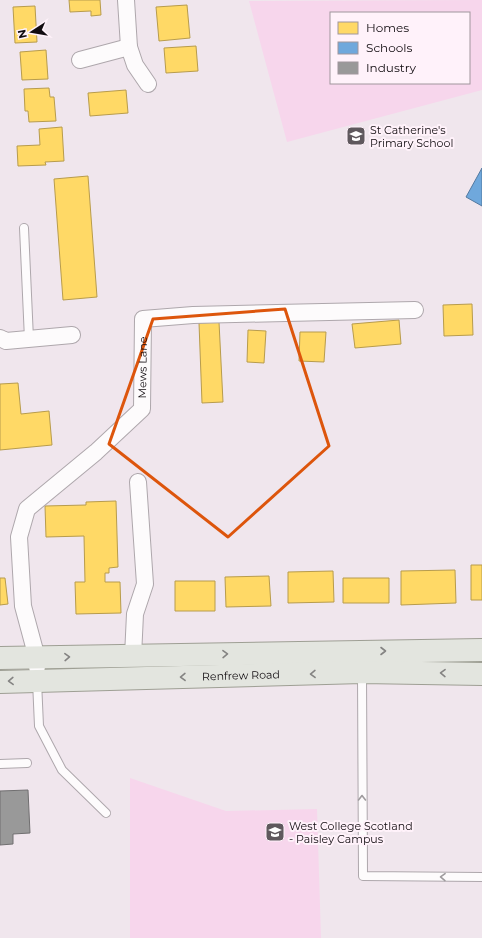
<svg xmlns="http://www.w3.org/2000/svg" width="482" height="938" viewBox="0 0 482 938" font-family="Montserrat,sans-serif">
<rect width="100%" height="100%" fill="#f0e6ed"/>
<path fill="#f7d6ec" fill-rule="evenodd" d="M482,0V90L287,142L249,1ZM331,13H469V83H331Z
M130,778L226,811L317,809L321,938H130Z"/>
<path fill="#ffd966" stroke="#b89c4c" d="M69,0H100L101,15L91,16V11L70,12Z
M187,5L190,38L159,41L156,7Z
M35,6L37,42L15,43L13,7Z
M196,46L198,71L166,73L164,48Z
M46,50L48,79L22,80L20,52Z
M49,88L50,97H54L56,121L29,122L28,111H25L24,89Z
M126,90L128,113L90,116L88,93Z
M62,127L64,161L45,162L46,165L18,166L17,146L40,145L39,129Z
M88,176L97,297L63,300L54,179Z
M472,304L473,335L444,336L443,305Z
M399,320L401,344L355,348L352,324Z
M219,322L223,402L202,403L199,323Z
M248,330L266,331L264,363L247,362Z
M300,332H326L324,362L299,361Z
M18,383L21,414L49,411L52,445L0,450V384Z
M116,501L118,567L109,568V573H105V582H120L121,613L76,614L75,582H85L84,536L46,537L45,506L86,505V502Z
M471,565H482V600H471Z
M455,570L456,603L401,605V571Z
M333,571L334,602L288,603V572Z
M269,576L271,606L226,607L225,577Z
M0,578H5L8,604L0,605Z
M343,578H389V603H343Z
M175,581H215V611H175Z"/>
<path fill="#6fa8dc" stroke="#53799f" d="M482,168V206L466,197Z"/>
<path fill="#999" stroke="#706f70" d="M28,790L30,833L13,834V844L0,845V791Z"/>
<g fill="none" stroke-linecap="round" stroke-linejoin="round">
<g stroke="#aea7ac" stroke-width="10">
<path id="service" d="M24,228L29,339
M362,674L363,876L482,877
M37,681L39,726L62,770L106,813
M0,764L27,763"/>
</g>
<g stroke="#aea7ac" stroke-width="18">
<g id="minor">
<path d="M126,0L129,47L135,65L148,84"/>
<path d="M80,60L129,47"/>
<path d="M0,338L6,341L72,335"/>
<path d="M133,656L135,614L145,584L138,482"/>
<path id="s1" d="M37,667V658L23,606L19,537L27,509L96,452L142,409L143,319L193,315L415,310"/>
</g>
</g>
<g stroke="#9e9f94" stroke-width="24">
<g id="primary">
<path d="M0,658L482,650"/>
<path id="s2" d="M0,682L362,672L482,674"/>
</g>
</g>
<use href="#service" stroke="#fdfbfc" stroke-width="8"/>
<use href="#minor" stroke="#fdfbfc" stroke-width="16"/>
<use href="#primary" stroke="#e3e5df" stroke-width="22"/>
</g>
<defs><path id="oneway-chevron" d="M-2-3.5L2.5 0L-2 3.5" fill="none" stroke-width="1.6" stroke-linecap="round" stroke-linejoin="round"/></defs>
<g stroke="#848382">
<use href="#oneway-chevron" transform="translate(383 651)"/>
<use href="#oneway-chevron" transform="translate(225 654) rotate(-1)"/>
<use href="#oneway-chevron" transform="translate(67 657) rotate(-2)"/>
<use href="#oneway-chevron" transform="translate(443 673) rotate(-179)"/>
<use href="#oneway-chevron" transform="translate(313 674) rotate(179)"/>
<use href="#oneway-chevron" transform="translate(183 677) rotate(179)"/>
<use href="#oneway-chevron" transform="translate(11 681) rotate(178)"/>
</g>
<g stroke="#9f9b9e">
<use href="#oneway-chevron" transform="translate(362 798) rotate(-90)"/>
<use href="#oneway-chevron" transform="translate(443 877) rotate(-179)"/>
</g>
<path fill="none" stroke="#dd550c" stroke-width="3" stroke-linejoin="round" d="M285,309L329,446L228,537L109,444L153,319Z"/>
<defs>
<g id="school-square" transform="scale(1)"><rect x="-9" y="-9" width="18" height="18" rx="4" fill="#5f585d" stroke="#fff2fa"/><path d="M0-5L7-2L0 1L-7-2ZM-4 1L0 2.5L4 1V4Q0 6-4 4Z" fill="#fff"/></g>
<g id="university-square" transform="scale(1)"><rect x="-9" y="-9" width="18" height="18" rx="4" fill="#5f585d" stroke="#fff2fa"/><path d="M0-5L7-2L0 1L-7-2ZM-4 1L0 2.5L4 1V4Q0 6-4 4Z" fill="#fff"/></g>
</defs>
<g fill-rule="evenodd">
<use href="#school-square" x="356" y="136"/>
<use href="#university-square" x="275" y="832"/>
</g>
<g text-anchor="middle" stroke-width="4" stroke-linejoin="round" paint-order="stroke">
<g font-size="11" fill="#110c10" stroke="#fff2fa" text-anchor="start">
<text x="370" y="134">St Catherine's<tspan x="370" dy="13">Primary School</tspan></text>
<text x="289" y="830">West College Scotland<tspan x="289" dy="13">- Paisley Campus</tspan></text>
</g>
<g font-size="11" fill="#110c10" stroke="#fff2fa">
<text dy="4" stroke="none"><textPath href="#s1" startOffset="355">Mews Lane</textPath></text>
<text dy="4" stroke="none"><textPath href="#s2" startOffset="241">Renfrew Road</textPath></text>
</g>
</g>
<rect x="330" y="12" width="140" height="72" fill="#fff2fa" stroke="#a0969c"/>
<rect x="338" y="22" width="20" height="12" fill="#ffd966" stroke="#a0969c"/>
<text x="366" y="32" font-size="12" fill="#110c10">Homes</text>
<rect x="338" y="42" width="20" height="12" fill="#6fa8dc" stroke="#a0969c"/>
<text x="366" y="52" font-size="12" fill="#110c10">Schools</text>
<rect x="338" y="62" width="20" height="12" fill="#999999" stroke="#a0969c"/>
<text x="366" y="72" font-size="12" fill="#110c10">Industry</text>
<g transform="translate(32 32) rotate(258)" stroke="#fff2fa" stroke-width="3" paint-order="stroke">
<path d="M0-3L7 15L0 10L-7 15Z" fill="#110c10"/>
<text y="-6" font-size="11" font-weight="bold" text-anchor="middle" fill="#110c10">N</text>
</g>
</svg>
